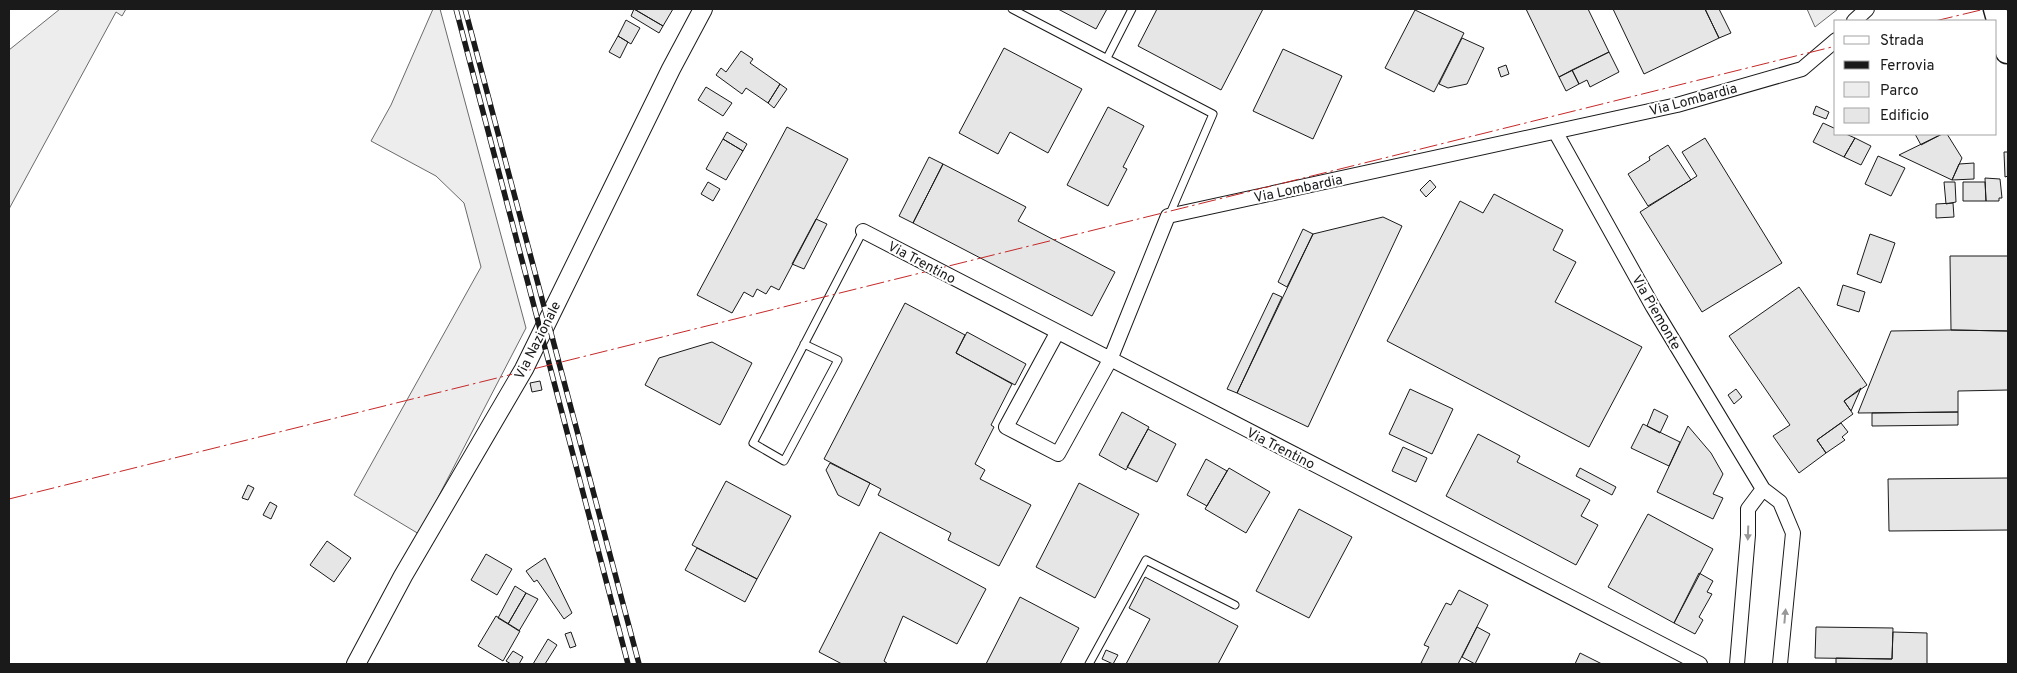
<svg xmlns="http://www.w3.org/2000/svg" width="2017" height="673" viewBox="0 0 2017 673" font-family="Overpass,sans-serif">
<rect width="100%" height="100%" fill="#fff"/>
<path fill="#ededed" stroke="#6a6a6a" d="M60,9H126L122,16L116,12L9,209V50Z
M433,9H440L526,328L419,534L354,495L481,267L464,203L436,176L371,141L391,105Z
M1807,9H1838L1815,27Z"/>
<path fill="#e6e6e6" stroke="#1a1a1a" d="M634,9L663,26L659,33L631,16Z
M634,9H673L663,26Z
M1058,9H1107L1096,29Z
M1157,9H1263L1221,90L1138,46Z
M1526,9H1588L1609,52L1559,77Z
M1613,9H1705L1719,38L1644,74Z
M1705,9H1719L1731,33L1719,38Z
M1415,10L1464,33L1434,92L1385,68Z
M626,20L640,28L631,44L618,36Z
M618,36L628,42L620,58L609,52Z
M1462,38L1484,48L1467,84L1448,88L1439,84Z
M1004,48L1082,89L1048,153L1010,132L998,154L959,133Z
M1283,49L1342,76L1313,139L1253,111Z
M741,51L753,59L750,63L780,84L768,103L746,88L742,94L716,75L721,68L726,72Z
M1609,52L1619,72L1590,87L1587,80L1579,84L1572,70Z
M1506,65L1509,74L1501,77L1498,68Z
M1572,70L1579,84L1566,91L1559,77Z
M780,84L787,89L774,108L768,103Z
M706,87L732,103L723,116L698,100Z
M1816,106L1829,112L1826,119L1813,114Z
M1108,107L1144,126L1123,167L1127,169L1108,206L1067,185Z
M1823,123L1836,129V134H1846L1855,138L1844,157L1813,142Z
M787,127L848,159L779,290L771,286L766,294L757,289L753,297L744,292L732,313L697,295Z
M727,132L747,144L743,151L723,139Z
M1915,134H1942L1921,145Z
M1942,134H1947L1962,158L1952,180L1899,155Z
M1705,138L1782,263L1702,312L1640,212L1697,176L1682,152Z
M1855,138L1871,146L1861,165L1844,157Z
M723,139L743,151L726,180L706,169Z
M1668,145L1691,180L1648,206L1628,174L1650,160L1649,157Z
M2004,152H2008V176L2005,177Z
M1878,156L1905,168L1891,196L1865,184Z
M929,157L943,164L913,223L899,216Z
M1974,163V179L1952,180L1959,164Z
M943,164L1026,207L1018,221L1115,272L1092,316L913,223Z
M1985,178L2000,179L2002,198H1999V201H1986Z
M1430,180L1436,187L1426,197L1420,190Z
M708,182L720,189L713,201L701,194Z
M1944,182H1955L1956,202L1946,204Z
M1963,182H1985L1986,201H1963Z
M1494,194L1563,230L1553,250L1576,262L1555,302L1642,347L1589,447L1387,341L1460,201L1483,213Z
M1953,203L1954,217L1936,218V204Z
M1383,217L1402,226L1308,427L1237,393L1313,234Z
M816,219L827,224L804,269L792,264Z
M1303,229L1313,234L1287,287L1278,282Z
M1870,234L1895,243L1881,283L1857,274Z
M1950,256H2008V331L1951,330Z
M1843,285L1865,292L1859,312L1837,305Z
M1799,287L1867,385L1844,401L1853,414L1817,440L1826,453L1799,473L1773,436L1790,425L1729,336Z
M1273,293L1282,297L1237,393L1227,389Z
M905,303L965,335L956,353L1012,384L991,425L994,427L975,464L985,470L980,479L1031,505L999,566L948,540L951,533L878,495L881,489L824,459Z
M1951,330L2008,331V390L1958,391V412L1858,413L1891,331Z
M967,332L1026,364L1015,385L956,353Z
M712,342L752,363L720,425L645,385L659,358Z
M540,381L542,390L532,392L530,383Z
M1861,388L1851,411L1844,401Z
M1410,389L1453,409L1432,454L1389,434Z
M1736,389L1742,397L1734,404L1728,395Z
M1654,409L1668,416L1660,433L1647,426Z
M1122,412L1149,427L1126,470L1099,455Z
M1958,412V425L1872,426V413Z
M1841,423L1848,432L1842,437L1845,440L1826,453L1817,440Z
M1643,424L1680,442L1669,466L1631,448Z
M1688,426L1711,453L1723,474L1713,494L1723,498L1713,519L1657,492Z
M1148,429L1176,444L1157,482L1127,467Z
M1478,434L1520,456L1517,462L1590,500L1581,516L1598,525L1576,565L1446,496Z
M1403,447L1427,458L1416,482L1392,471Z
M1206,459L1227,471L1207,506L1187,495Z
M830,463L870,483L859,506L838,495L826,470Z
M1229,468L1270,492L1246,533L1205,509Z
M1580,468L1616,487L1612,495L1576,476Z
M2008,478V530L1889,531L1888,479Z
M726,481L791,516L757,579L692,545Z
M1079,483L1139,514L1095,598L1036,567Z
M248,485L254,488L248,500L242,498Z
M270,502L277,506L271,519L263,515Z
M1299,509L1352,537L1309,618L1256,591Z
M1648,514L1713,549L1674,623L1608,587Z
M880,532L986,589L957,644L903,616L884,661L888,664H842L819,652Z
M327,541L351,558L334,582L310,565Z
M697,548L757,579L745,602L685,570Z
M486,554L512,569L497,595L471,580Z
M545,558L572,613L564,619L537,580L534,582L526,571Z
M1699,573L1713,581L1707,592L1712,594L1699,617L1703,620L1695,634L1674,623Z
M1145,577L1238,626L1218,664H1126L1150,619L1129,608Z
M515,586L526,593L508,624L498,618Z
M1459,590L1488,605L1458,664H1425L1421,663L1429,647L1424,645L1446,603L1451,605Z
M526,593L538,599L519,631L508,624Z
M1020,597L1079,628L1060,664H986Z
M496,616L520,631L503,661L478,646Z
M1477,627L1490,634L1475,664L1462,657Z
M1816,627L1893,628L1892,659L1815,658Z
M571,632L576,646L570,648L565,634Z
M1893,632L1927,633V664H1836V658L1892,659Z
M548,639L557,645L545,664H533Z
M1106,650L1118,655L1113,664L1102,659Z
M513,651L523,657L519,664H511L506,661Z
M1580,653L1602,664H1575Z"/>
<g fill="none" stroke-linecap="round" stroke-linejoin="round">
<g stroke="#1a1a1a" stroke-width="9">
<path id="service" d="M1012,9L1213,114L1169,216
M1107,58L1132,9
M804,344L838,360L784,461L753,443L863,231
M1089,664L1146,560L1235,605"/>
</g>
<g stroke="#1a1a1a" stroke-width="16">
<path id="minor" d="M1854,21L1867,9
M1556,133L1653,307L1763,489L1780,502L1793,533L1780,664
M863,231L1700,664
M1057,333L1006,427L1058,454L1110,360L1168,216L1677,105L1802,69L1836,40
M1737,664L1748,535V509L1763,489"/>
</g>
<g stroke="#1a1a1a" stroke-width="20">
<path id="tertiary" d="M356,664L403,576L524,369L671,69L703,9"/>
</g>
<g stroke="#1a1a1a" stroke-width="25">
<path id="primary" d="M1995,9L2007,52"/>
</g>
<use href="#service" stroke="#fff" stroke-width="7"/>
<use href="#minor" stroke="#fff" stroke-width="14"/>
<use href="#tertiary" stroke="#fff" stroke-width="18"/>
<use href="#primary" stroke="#fff" stroke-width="22"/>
<g stroke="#1a1a1a" stroke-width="5.5">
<path id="rail" d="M456,9L628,664
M465,9L639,664"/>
</g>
<use href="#rail" stroke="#fff" stroke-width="4" stroke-dasharray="11" stroke-linecap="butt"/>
<path stroke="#c62828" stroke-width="1" stroke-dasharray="18 4 2.5 4" stroke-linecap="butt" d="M1935,21L1985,9
M9,499L1836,46"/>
</g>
<defs><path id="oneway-solid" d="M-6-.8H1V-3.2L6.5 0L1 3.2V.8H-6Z" transform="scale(1.25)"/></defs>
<g fill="#989898">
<use href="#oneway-solid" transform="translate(1748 533) rotate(92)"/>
<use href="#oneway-solid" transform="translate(1785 616) rotate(-85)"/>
</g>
<g text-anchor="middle" stroke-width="4" stroke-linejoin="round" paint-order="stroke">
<g font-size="14" fill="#1a1a1a" stroke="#fff">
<text transform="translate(1693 99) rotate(-15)" y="5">Via Lombardia</text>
<text transform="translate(1298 188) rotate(-12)" y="5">Via Lombardia</text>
<text transform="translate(922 262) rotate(28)" y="5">Via Trentino</text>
<text transform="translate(1657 312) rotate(60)" y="5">Via Piemonte</text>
<text transform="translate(537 340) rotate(-63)" y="5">Via Nazionale</text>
<text transform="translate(1281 448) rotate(27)" y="5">Via Trentino</text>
</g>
</g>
<rect width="2017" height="673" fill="none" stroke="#1a1a1a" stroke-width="20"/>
<rect x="1834" y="20" width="162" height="115" fill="#ffffff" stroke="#a3a3a3"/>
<rect x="1844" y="36" width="25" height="8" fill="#ffffff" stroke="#a3a3a3"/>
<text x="1880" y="45" font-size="15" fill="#1a1a1a">Strada</text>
<rect x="1844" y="61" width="25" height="8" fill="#1a1a1a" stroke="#a3a3a3"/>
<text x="1880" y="70" font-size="15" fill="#1a1a1a">Ferrovia</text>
<rect x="1844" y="82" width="25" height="15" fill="#ededed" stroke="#a3a3a3"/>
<text x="1880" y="95" font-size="15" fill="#1a1a1a">Parco</text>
<rect x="1844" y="108" width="25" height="15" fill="#e6e6e6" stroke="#a3a3a3"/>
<text x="1880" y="120" font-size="15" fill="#1a1a1a">Edificio</text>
</svg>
